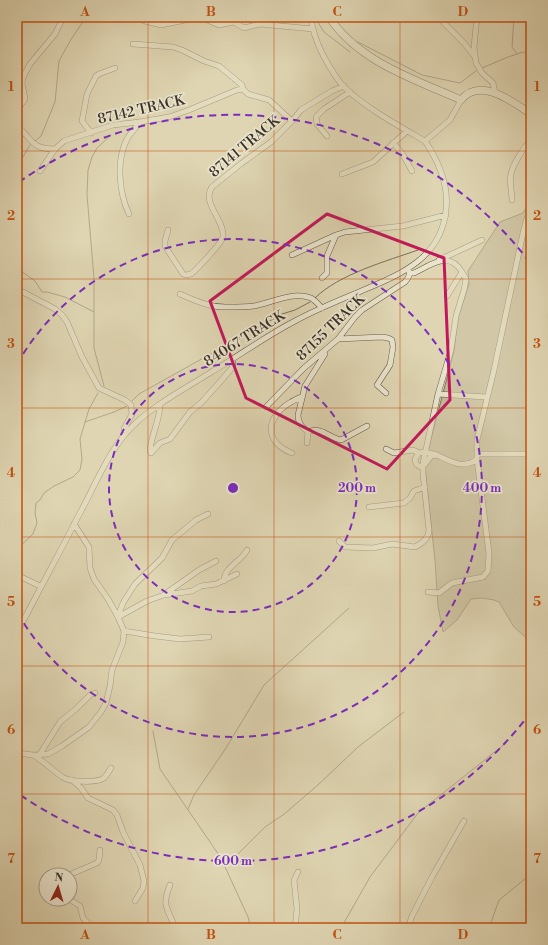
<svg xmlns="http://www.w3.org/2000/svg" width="548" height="945" viewBox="0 0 548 945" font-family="'Libre Bodoni',serif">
<rect width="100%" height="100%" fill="#dfd5b2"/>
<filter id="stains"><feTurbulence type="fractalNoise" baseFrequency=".005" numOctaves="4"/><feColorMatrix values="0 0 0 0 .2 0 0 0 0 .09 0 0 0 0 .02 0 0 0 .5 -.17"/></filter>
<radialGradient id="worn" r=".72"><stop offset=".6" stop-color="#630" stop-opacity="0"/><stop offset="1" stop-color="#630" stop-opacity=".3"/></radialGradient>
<path fill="#c3b99a" stroke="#7e7460" d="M531,207V642L514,627L499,602L494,600L482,598L471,599L457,620L443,632L438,606L435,560L425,468V462L454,351L458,318L469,284L468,271L500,222L523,213L526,208Z"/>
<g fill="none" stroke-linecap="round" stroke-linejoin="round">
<path stroke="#7b715e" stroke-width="1" d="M514,17L512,47L517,54L523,52L531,56
M316,19L324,32L350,52
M358,42L422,75L460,83L476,71
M482,68L508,57L517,54
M35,141L41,136L55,102L59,61L70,41L86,17
M17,167L30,145
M17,268L35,281L42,292H47L65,297L94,312
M315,298C339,274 387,261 418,250
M104,386L94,348V278L87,195L88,170L92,157L97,148L111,135
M132,401L139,394L282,314L295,310L310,302
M85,422L114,412L127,406
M17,549L33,534L37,523L35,513L36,503L40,500L44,493L54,486L73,477L80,470L82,459L80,439L89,409L98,393
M153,731L160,769L221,858L248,917L251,928
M188,809L194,795L226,748L264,685L349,608
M224,865L238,854L265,827L283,815L319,784L358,747L404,712
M341,928L370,877L418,813L506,743
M489,928L499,900L531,874"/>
<g stroke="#62594a" stroke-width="6">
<path id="street" d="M138,17L140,19L145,21L161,25L195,18L205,19L219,25L234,22L244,28L260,24L313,29
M311,17C312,30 317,43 323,55C329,66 335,77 343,86C364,107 399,126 425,141
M438,17L464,43L475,57
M477,17L474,47L476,63L482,73L493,83L495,93
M133,44L173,47L182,50L204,61L219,66L242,85L243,89
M17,110L25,99L22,83L23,77L30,64L55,34L61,22L59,17
M17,126C33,139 30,149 55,149L64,141L113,125L140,122L169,117L189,110L237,90L243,89L248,94L269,100L292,121
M91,133L82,121L87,94L96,76L99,74L115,68
M327,136L317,124L316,117L324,109L350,92
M393,143L402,153L412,171
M40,171L55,149
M342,174L373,162L407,131
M512,200C512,192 509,182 511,174C513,164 524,147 531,140
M129,214C119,193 116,160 127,139C131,132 136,128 140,122
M168,230L165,241V246L183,274L186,275L191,274C196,270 222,243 223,237C225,220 201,203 212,187L242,163L271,142L292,121L301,110L332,91L344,86
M292,255L336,235L345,232L403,226L446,215
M439,260L482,240
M410,273H414C431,265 449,250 462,272L447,296
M322,278L327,273V256L336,235
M17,289L55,309L62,315L67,322L82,357L99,388L125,400L131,405L132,414L124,429L127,432
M180,294C196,301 211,308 229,307C237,307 246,307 254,306C272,303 292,291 311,298C315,300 319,305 322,308
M338,339L382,337L388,338L392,340L393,347L390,365L377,385L386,393
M438,394L486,397
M160,404C160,421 151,435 150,451L151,453L160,443L170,439L190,412L201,403L219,383L232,368L233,364L232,360
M266,407L304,368L338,339L355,317L362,310L405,282L408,278L410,273L407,269
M308,432C322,426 329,438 341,440L367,426
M307,443L308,432C302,427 298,423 298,415L305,386L325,354
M386,449L394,453L413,450L419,453
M425,452L437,455L431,456L422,468L416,464L415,459L419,453Z
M292,453C263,442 266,417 291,402C295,400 298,398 302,397
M477,454H531
M437,455C450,461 464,470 477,459
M369,507L404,503L410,498L414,491L425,487
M339,541L345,547L373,548L392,544L415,547C421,544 429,539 429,530L423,474V463L438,394L451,350L456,316L464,290L466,279L462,272
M17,575L40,586
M224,581C224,567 241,562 247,550
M428,592L439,593L452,583L483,577L488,571L489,553L477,459V440L494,370L523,233L528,215L531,211
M165,594L199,570L216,561
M118,616L123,603L135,584L162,558L172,540L196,520L208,514
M118,617L147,601L164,595L192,591L201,586L216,584L237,574
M124,631L155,636L180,639L209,637
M17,633C38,592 60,552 81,511C95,485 107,455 127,432C149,407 185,389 213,371C240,355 266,336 295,321C315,310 337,301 359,292C398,275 441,260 446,210C449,185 439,162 425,141L450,120L461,100
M17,753L33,755L48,754L62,746L89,727L101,712L106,703L110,686L112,670L123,642L124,631L118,617L108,599L94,579L90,568L89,547L74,524
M40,754L60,722L76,709L90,695L95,693
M33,755C45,762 53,771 64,778C72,782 97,783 104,778C107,775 109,771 111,768
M72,780L81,788L88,798L113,810L117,815L123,832L140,865L144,881L143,888L135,901
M69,875L97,863L99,860L100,850
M170,885C161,907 168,908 175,928
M69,899L80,906L83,918L92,928
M295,928L297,909L294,880L298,872
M408,928L412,916L432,877L464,821"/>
</g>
<g stroke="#393027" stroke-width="8">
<path id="secondary" d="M329,17C359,62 414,79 461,100C480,76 513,102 531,114"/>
</g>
<use href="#street" stroke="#eae4cd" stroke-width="5"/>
<use href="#secondary" stroke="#eae4cd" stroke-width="7"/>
</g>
<path d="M0 0H548V945H0ZM327,214L444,258L450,400L387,469L246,398L210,301Z" fill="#dfd5b2" fill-opacity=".55" fill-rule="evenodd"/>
<path fill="none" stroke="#c2185b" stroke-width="3" stroke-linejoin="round" d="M327,214L444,258L450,400L387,469L246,398L210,301Z"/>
<path fill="none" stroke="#c55111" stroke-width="1" stroke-opacity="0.55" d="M148,17V928M274,17V928M400,17V928M17,151H531M17,279H531M17,408H531M17,537H531M17,666H531M17,794H531"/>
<g fill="none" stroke="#7b2cbf" stroke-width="2" stroke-dasharray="7 5">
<circle cx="233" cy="488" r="124"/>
<path d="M17 364A249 249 0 1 1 17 612"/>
<path d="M531 712A373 373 0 0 1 19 794M19 182A373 373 0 0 1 531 264"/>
</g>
<g text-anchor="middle" stroke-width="3.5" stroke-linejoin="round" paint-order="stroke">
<g font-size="14" fill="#393027" stroke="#eae4cd">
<text transform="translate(141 109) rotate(-13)" y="5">87142 TRACK</text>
<text transform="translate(244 146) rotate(-40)" y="5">87141 TRACK</text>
<text transform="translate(330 327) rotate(-44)" y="5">87155 TRACK</text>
<text transform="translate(244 338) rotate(-32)" y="5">84067 TRACK</text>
</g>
</g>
<circle cx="233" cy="488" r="6" fill="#7b2cbf" stroke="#eae4cd" stroke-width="2"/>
<g font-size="12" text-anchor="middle" font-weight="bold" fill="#7b2cbf" stroke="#eae4cd" stroke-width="3.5" stroke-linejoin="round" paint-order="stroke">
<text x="357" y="492">200 m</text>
<text x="482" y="492">400 m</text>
<text x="233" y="865">600 m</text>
</g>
<rect width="548" height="945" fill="none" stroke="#dfd5b2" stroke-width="44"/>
<g transform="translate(58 887) rotate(5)"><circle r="19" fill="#eae4cd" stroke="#a39c8b"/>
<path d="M0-3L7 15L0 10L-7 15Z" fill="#8f2418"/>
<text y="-6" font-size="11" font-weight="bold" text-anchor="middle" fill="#393027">N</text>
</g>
<rect x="22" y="22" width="504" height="901" fill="none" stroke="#c55111" stroke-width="1.5"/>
<g font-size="13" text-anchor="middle" font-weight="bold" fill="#c55111">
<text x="85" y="16">A</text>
<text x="211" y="16">B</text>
<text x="337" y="16">C</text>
<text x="463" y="16">D</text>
<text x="11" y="91">1</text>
<text x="537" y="91">1</text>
<text x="11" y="220">2</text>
<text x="537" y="220">2</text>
<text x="11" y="348">3</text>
<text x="537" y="348">3</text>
<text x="11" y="477">4</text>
<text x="537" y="477">4</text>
<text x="11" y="606">5</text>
<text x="537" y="606">5</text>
<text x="11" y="734">6</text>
<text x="537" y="734">6</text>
<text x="11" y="863">7</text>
<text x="537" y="863">7</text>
<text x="85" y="939">A</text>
<text x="211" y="939">B</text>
<text x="337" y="939">C</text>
<text x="463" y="939">D</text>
</g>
<rect width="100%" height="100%" filter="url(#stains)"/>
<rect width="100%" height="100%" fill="url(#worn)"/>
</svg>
